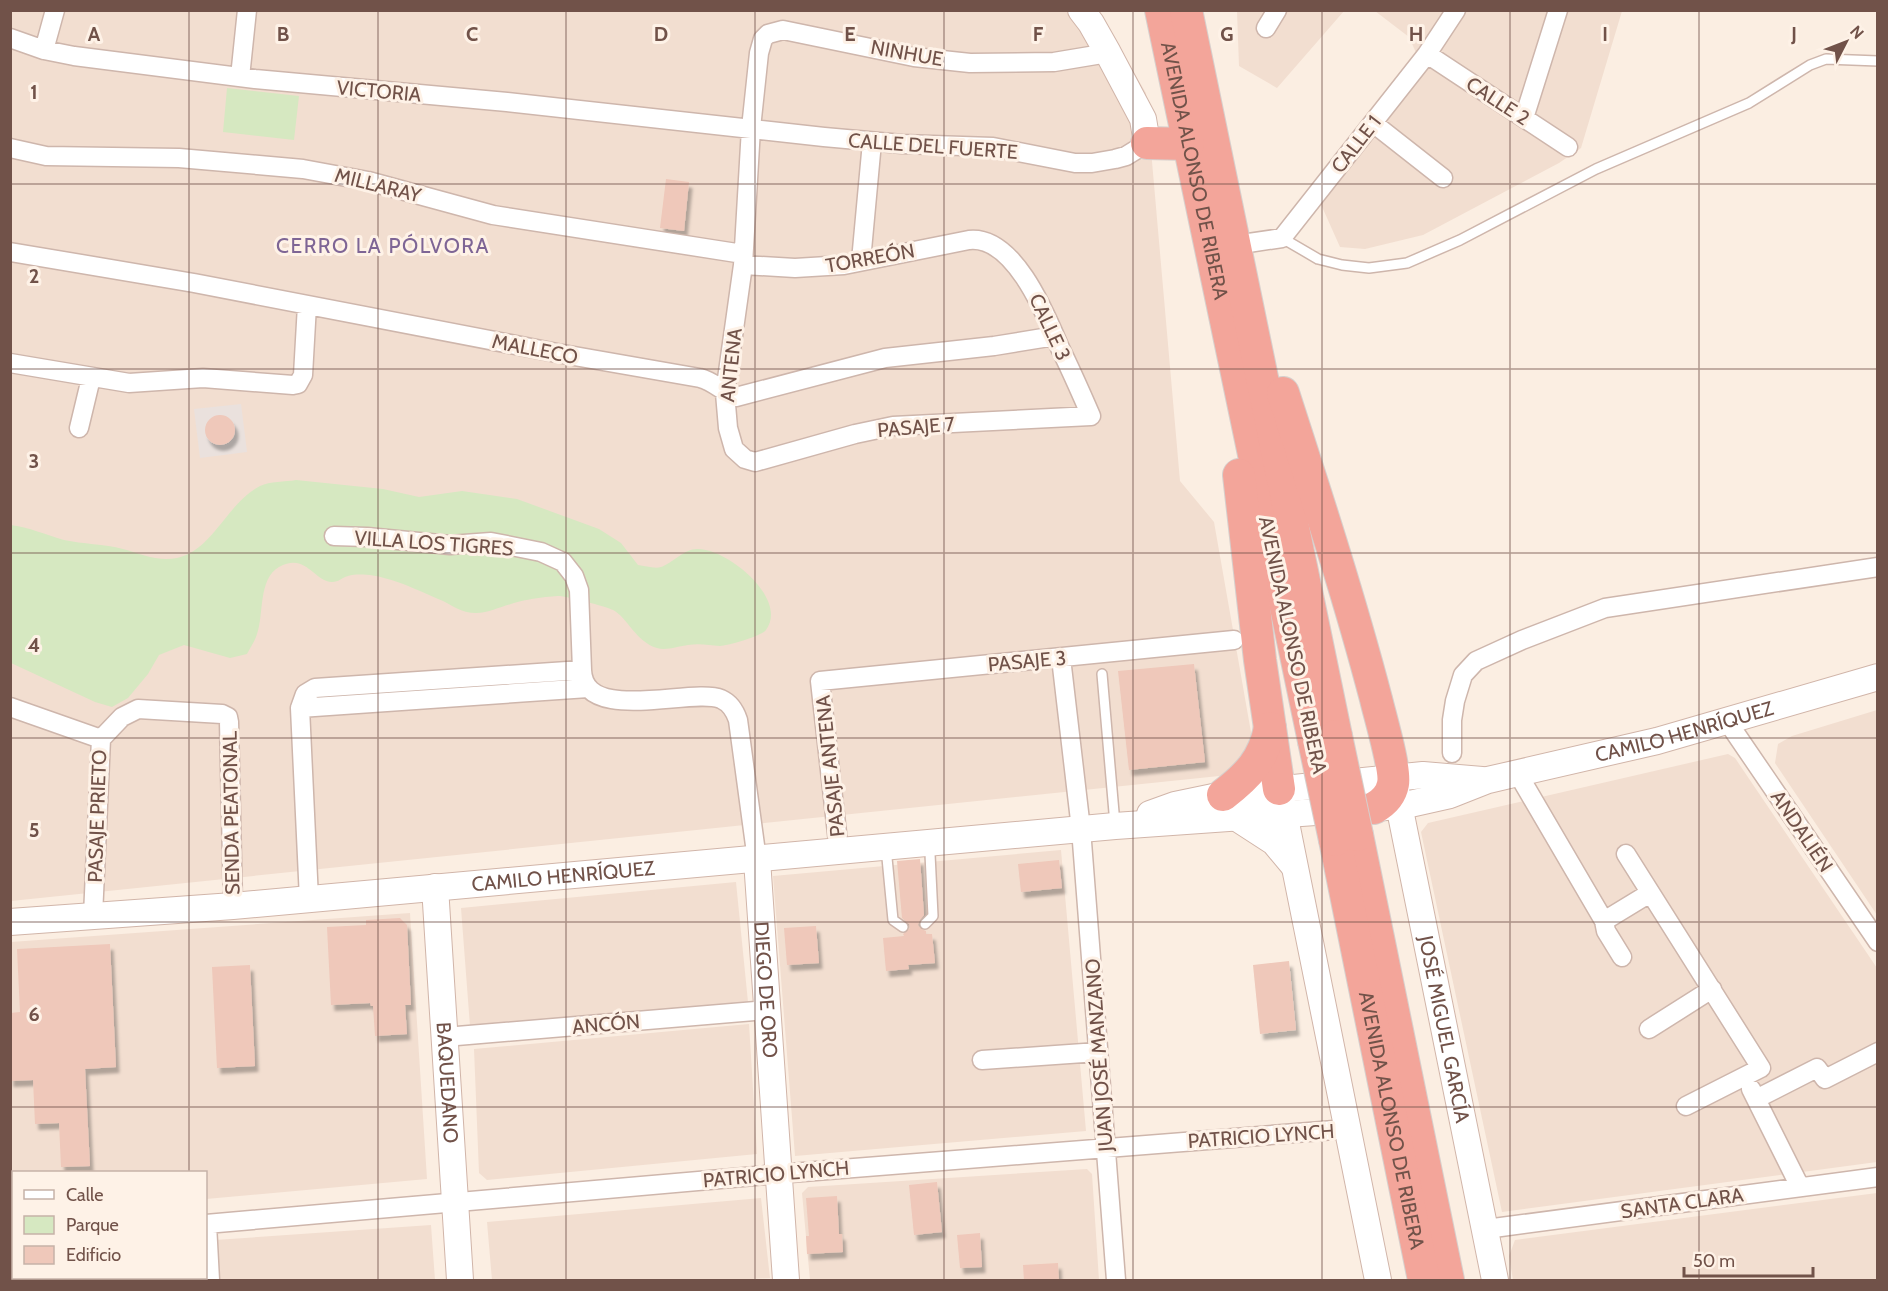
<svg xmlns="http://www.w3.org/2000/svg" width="1888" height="1291" viewBox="0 0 1888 1291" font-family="Cabin,sans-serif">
<defs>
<filter id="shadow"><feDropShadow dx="3.5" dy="6" stdDeviation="1.5" flood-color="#0004"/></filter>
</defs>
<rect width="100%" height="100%" fill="#fbeee2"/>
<path fill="#f2ded0" d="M10,11H1097L1146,93L1180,481L1214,522L1258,772L11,901Z
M1237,11H1344L1277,88L1239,66Z
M1375,11H1622L1581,148L1559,163L1423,235L1365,249L1340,247L1319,200L1422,66L1409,37Z
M1877,710H1878L1877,915L1775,763L1778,744L1792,736Z
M1728,754L1735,758L1877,968V1162L1502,1212L1421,832L1428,823Z
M1061,850L1086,1131L795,1156L773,876Z
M736,882L748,1002L470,1026L461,908Z
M410,913L427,1179L206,1199V1172H14L13,1217H11V942Z
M749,1024L757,1154L487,1180L479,1173L474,1049Z
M1087,1169L1092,1174L1099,1280H810L802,1193L808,1187Z
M1877,1193V1280H1513L1509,1256L1515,1240Z
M761,1198L770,1278L734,1280H492L487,1222Z
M431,1225L435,1280H218L215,1240Z
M10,1257H13L14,1278H202L203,1280H11Z"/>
<path fill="#eae1dd" d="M241,404L247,452L200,458L194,409Z"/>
<path fill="#d6e8c1" d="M227,88L299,96L294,140L223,132Z
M296,480L383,489L419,497L462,491L517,499L599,529L621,543L638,565C645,566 655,569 661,567C673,563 684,549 697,549C727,548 789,599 766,630C762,636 728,646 720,646C709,645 699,643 688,645C679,646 666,651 657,648C636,642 627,617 613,610C605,606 568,597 560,596C548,596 522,600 511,604C499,607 489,613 476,613C462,613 455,607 443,601C424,593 404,583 384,578C374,575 358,573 348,576C341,578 339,582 332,582C313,581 306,552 279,567C258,579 264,615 257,634C255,641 250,648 247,654L230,658L184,645L159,655L148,674L128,698L112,707L95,702L11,663L10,525C29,527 46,535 64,540C83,544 104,544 123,549C141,554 158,562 177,558C212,551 228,502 260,486C270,481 285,482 296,480Z"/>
<path fill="#efc8ba" filter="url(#shadow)" d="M666,179L689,182L684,231L660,228Z
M205 430a15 15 0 1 1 30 0a15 15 0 1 1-30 0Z
M1194,664L1205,762L1129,770L1118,671Z
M920,859L924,915L920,920L918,925L921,929L926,931V934H932L935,963L908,965L909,969L886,971L883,938L904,936L903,934L910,928L909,924L902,918L897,861Z
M1059,860L1062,888L1021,892L1018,864Z
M400,918L407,925L411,1005H405L407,1034L375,1036L373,1006H371L370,1003L331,1005L327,927L366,925V920Z
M816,926L819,963L787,965L784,928Z
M110,944L116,1067L85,1069L90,1166L61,1167L59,1123L35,1124L33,1080L10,1081V1013L20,1012L17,949Z
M1289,961L1296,1030L1260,1034L1253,965Z
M250,965L255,1066L217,1068L212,967Z
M937,1182L942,1232L914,1235L909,1185Z
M837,1196L839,1234H842L843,1252L807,1254L806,1236H809L806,1198Z
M980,1233L982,1267L960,1268L957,1235Z
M1058,1263L1059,1281H1024L1023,1265Z"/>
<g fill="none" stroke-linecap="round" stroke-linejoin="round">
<g stroke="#ceb6ac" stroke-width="12">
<path id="lane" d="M1282,238L1318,259L1342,265L1369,268L1407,263L1460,240L1596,169L1749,103L1810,65L1826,59L1878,61
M1102,674L1115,824
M879,851L887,858L893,920L903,927
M925,924L933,916L930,854L936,845"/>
</g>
<g stroke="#ceb6ac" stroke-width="21">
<path id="street" d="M1266,28L1277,10
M10,38L44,50L74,56L255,79L507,102L824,137L902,144L993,147L1075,163H1092L1115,159L1126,156L1147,143
M44,50L55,10
M1427,54L1568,147
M240,77L247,10
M1524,118L1558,10
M1373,123L1443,178
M10,148L46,156L179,158L303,169L368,181L493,215L743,254
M1235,245L1282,238L1427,54L1456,10
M10,252L194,283L557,353L700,378C713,381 723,392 736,397L885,358L994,346L1055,336
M861,261L872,142
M743,265L795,268L844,265L969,240C1014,235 1046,315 1060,348C1071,370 1081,393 1091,416L893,426L855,434L755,462L745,459L734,449L728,428L725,393L743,265L751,128L759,53L763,39L768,34L783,30L914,57L970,63L1054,62L1108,53
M10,363L129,383L203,378L293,385L298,384L303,375L307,305
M79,428L91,378
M334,536L367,537L450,545L491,542L541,552L563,562L574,576L579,590L582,670
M1061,658L1081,829L1116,1280
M10,707L101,739
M300,708L588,688
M1727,721L1878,942
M101,739L122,717L138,709L222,714L228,717L229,722L233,906
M1452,753V720L1455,701L1463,675L1476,661L1522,640L1605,608L1878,567
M1518,774L1604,921L1650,893
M839,851L820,681L1234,640
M1626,854L1761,1068L1686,1106
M309,899L300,708L305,694L315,688L582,670C584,725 692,687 721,699C730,703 735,711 738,720L757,860
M93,916L101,739
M1604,921L1606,931L1622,957
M1649,1029L1712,989
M445,1037L768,1010
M982,1060L1098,1052
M1751,1089L1800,1187
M1756,1099L1817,1068L1825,1079L1878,1052
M206,1224L778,1174L1347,1129
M207,1224L210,1280
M1486,1229L1878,1177
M10,1241H14"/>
</g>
<g stroke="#d1b5a9" stroke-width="28">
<g id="secondary">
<path d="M1081,10L1091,23L1108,53L1143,119L1147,143"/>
<path id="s1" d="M1396,790L1495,1280"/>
<path d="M1281,798L1378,1280"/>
<path d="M1150,814L1175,805L1223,795L1423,775L1482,780"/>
<path d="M1237,818L1274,842L1294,866"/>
<path id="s2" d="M757,860L786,1280"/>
<path id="s3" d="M435,887L460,1280"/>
<path id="s4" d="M10,922L233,906L1115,826L1401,806L1450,795L1488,780L1657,741L1878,677"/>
</g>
</g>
<g stroke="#d7cfcc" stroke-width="34">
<g id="highway">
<path id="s5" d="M1161,10L1314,741"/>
<path d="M1186,10L1336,736"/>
<path d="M1147,143L1188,144"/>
<path d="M1283,393C1316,495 1349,596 1376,699C1380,716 1396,770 1393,784C1391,795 1383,803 1374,808"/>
<path d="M1239,475L1260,660L1279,789"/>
<path d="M1223,795C1248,776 1264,759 1270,728"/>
<path d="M1357,835L1448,1280"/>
<path id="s6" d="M1335,840L1424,1280"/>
</g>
</g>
<use href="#lane" stroke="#fff" stroke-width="9"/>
<use href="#street" stroke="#fff" stroke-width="18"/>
<use href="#secondary" stroke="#fff" stroke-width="26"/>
<use href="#highway" stroke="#f3a59a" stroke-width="32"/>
<g stroke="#d7cfcc" stroke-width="34" stroke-linecap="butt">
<path id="highway-bridge" d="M1336,736L1357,835
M1314,741L1335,840"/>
</g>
<use href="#highway-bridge" stroke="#f3a59a" stroke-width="32"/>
</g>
<path fill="none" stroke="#715249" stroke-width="1.5" stroke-opacity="0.55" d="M189,10V1172M378,10V1280M566,10V1280M755,10V1280M944,10V1280M1133,10V1280M1322,10V1280M1510,10V1280M1699,10V1280M10,184H1878M10,369H1878M10,553H1878M10,738H1878M10,922H1878M10,1107H1878M189,1278V1280"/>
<g text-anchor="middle" stroke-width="6" stroke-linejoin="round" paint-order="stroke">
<g font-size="20" fill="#715249" stroke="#fef2e7">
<text transform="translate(907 53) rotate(10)" y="7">NINHUE</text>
<text transform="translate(379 91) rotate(5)" y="7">VICTORIA</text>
<text transform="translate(1498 101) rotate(33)" y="7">CALLE 2</text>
<text transform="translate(1356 144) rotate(-52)" y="7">CALLE 1</text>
<text transform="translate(933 146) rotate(4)" y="7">CALLE DEL FUERTE</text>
<text dy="7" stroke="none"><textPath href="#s5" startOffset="164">AVENIDA ALONSO DE RIBERA</textPath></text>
<text transform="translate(378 185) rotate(14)" y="7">MILLARAY</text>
<text transform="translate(870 258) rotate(-10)" y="7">TORREÓN</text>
<text transform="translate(1050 327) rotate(65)" y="7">CALLE 3</text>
<text transform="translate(535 349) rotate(11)" y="7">MALLECO</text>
<text transform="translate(731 365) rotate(-84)" y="7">ANTENA</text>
<text transform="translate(916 427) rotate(-5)" y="7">PASAJE 7</text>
<text transform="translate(434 543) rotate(4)" y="7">VILLA LOS TIGRES</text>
<text transform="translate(1293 645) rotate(78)" y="7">AVENIDA ALONSO DE RIBERA</text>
<text transform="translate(1027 661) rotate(-5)" y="7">PASAJE 3</text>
<text dy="7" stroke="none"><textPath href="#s4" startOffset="1689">CAMILO HENRÍQUEZ</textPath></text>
<text transform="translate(830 766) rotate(-96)" y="7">PASAJE ANTENA</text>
<text transform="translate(231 813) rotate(-91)" y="7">SENDA PEATONAL</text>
<text transform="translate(97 816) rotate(-88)" y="7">PASAJE PRIETO</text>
<text transform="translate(1802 831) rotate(56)" y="7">ANDALIÉN</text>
<text dy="7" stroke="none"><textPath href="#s4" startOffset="555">CAMILO HENRÍQUEZ</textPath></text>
<text dy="7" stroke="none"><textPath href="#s2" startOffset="130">DIEGO DE ORO</textPath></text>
<text transform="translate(606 1024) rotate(-5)" y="7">ANCÓN</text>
<text dy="7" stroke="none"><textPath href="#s1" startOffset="244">JOSÉ MIGUEL GARCÍA</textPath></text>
<text transform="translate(1099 1055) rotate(-94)" y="7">JUAN JOSÉ MANZANO</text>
<text dy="7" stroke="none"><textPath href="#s3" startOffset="196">BAQUEDANO</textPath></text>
<text dy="7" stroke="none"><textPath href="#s6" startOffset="286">AVENIDA ALONSO DE RIBERA</textPath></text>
<text transform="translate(1261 1136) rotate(-4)" y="7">PATRICIO LYNCH</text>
<text transform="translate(776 1174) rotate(-5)" y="7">PATRICIO LYNCH</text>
<text transform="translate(1682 1203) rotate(-8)" y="7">SANTA CLARA</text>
</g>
<g font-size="21" letter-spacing="1.5" fill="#7e6595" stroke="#fef2e7">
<text x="383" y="253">CERRO LA PÓLVORA</text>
</g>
</g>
<g font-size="20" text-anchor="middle" font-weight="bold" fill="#715249" stroke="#fef2e7" stroke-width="6" stroke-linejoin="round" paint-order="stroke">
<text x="94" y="41">A</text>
<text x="283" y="41">B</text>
<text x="472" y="41">C</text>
<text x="661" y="41">D</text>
<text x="850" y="41">E</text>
<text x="1038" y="41">F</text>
<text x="1227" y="41">G</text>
<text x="1416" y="41">H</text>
<text x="1605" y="41">I</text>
<text x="1794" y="41">J</text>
<text x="34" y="99">1</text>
<text x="34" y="283">2</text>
<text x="34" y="468">3</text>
<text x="34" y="652">4</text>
<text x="34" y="837">5</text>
<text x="34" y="1021">6</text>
</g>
<rect width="1888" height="1291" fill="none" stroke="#715249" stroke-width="24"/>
<rect x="12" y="1171" width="195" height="108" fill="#fef2e7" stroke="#c6b2a8" stroke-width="1.5"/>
<rect x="24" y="1190" width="30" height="9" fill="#ffffff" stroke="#c6b2a8" stroke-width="1.5"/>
<text x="66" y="1201" font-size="18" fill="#715249">Calle</text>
<rect x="24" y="1216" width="30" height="18" fill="#d6e8c1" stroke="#c6b2a8" stroke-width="1.5"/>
<text x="66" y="1231" font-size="18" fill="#715249">Parque</text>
<rect x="24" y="1246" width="30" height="18" fill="#efc8ba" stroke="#c6b2a8" stroke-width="1.5"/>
<text x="66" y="1261" font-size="18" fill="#715249">Edificio</text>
<g transform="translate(1846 42) rotate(48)" stroke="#fef2e7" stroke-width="4.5" paint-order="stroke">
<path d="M0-4.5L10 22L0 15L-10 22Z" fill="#715249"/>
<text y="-9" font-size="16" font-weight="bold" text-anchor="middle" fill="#715249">N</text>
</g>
<path d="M1684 1267v9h129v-9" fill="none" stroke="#715249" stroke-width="3"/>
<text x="1693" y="1267" font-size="18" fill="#715249" stroke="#fef2e7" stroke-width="4.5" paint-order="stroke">50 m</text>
</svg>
